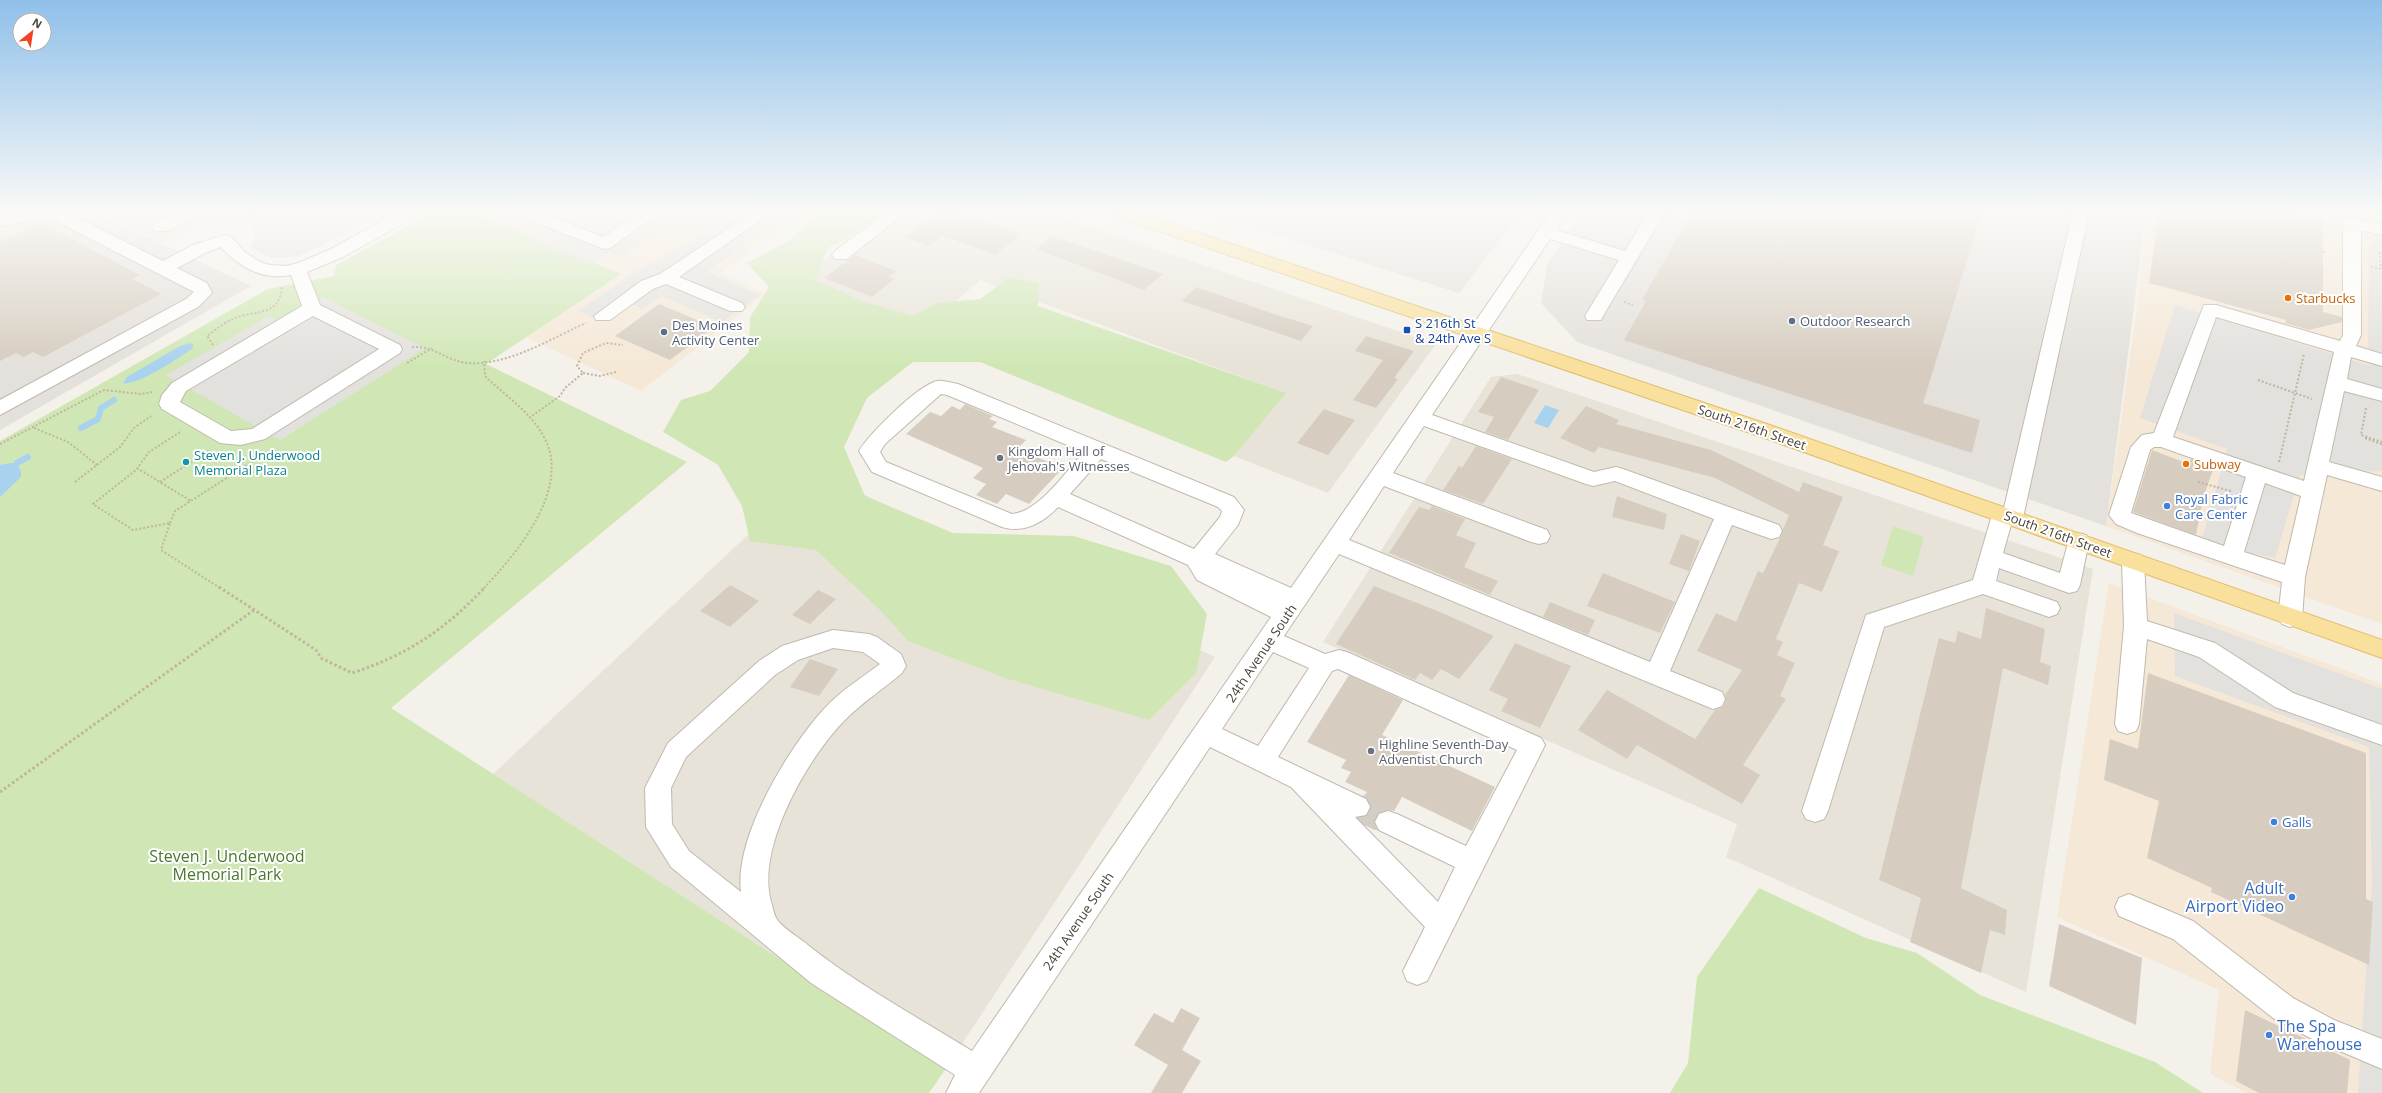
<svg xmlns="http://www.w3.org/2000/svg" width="2382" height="1093" viewBox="0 0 2382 1093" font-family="'Open Sans',sans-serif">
<rect width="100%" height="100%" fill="#f4f1ea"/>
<path fill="#e8e3d8" d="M99,212H224L164,242Z
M887,212H1046L1436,344L1328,493L1234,456L1285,393L980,280L920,332L794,283Z
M1517,374L2093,569L2026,992L1726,857L1737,824L1323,642L1491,377Z
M815,472L1215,657L947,1067L493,774Z"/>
<path fill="#f5e8d7" d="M473,212H806L720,273L766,294L641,391L526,337L621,274Z
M2147,212H2368L2382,215V624L2106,526L2137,309Z
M2109,583L2382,684V1093H2247L2210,1074L2219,990L2057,917Z"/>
<path fill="#e4e0db" d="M0,212H95L251,286L0,430Z
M224,212H385L351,231L298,256L272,258L251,248L256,233L250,218H229L202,223Z
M1205,212H1521L1459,293Z
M1583,212H2146L2106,526L1577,342L1541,303L1547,265Z"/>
<path fill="#d0e7b5" d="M434,212H473L621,274L486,364L687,462L391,708L947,1067L929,1093H0V441L268,289L334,276L336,265Z
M820,212H899L828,248L815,280L862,301L913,316L937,303L980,299L1008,278L1039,283L1038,306L1286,393L1234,456L1226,462L980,362H913L867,398L844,447L865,496L953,533L1074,536L1171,566L1207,614L1196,673L1149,720L1005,678L908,641L882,612L816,550L750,541L742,506L718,465L663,432L681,400L710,391L749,352L750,317L769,287L747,263L790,240Z
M1893,526L1924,537L1913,576L1881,565Z
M1759,888L1866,938L1917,953L1980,995L2155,1062L2203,1093H1670L1688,1063L1697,977Z"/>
<path fill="#e3e1de" d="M570,212H690L622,257L610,252L591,264L528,238Z
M735,212H791L707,272L760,295L722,322L661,296L642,309L629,303L602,321L578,311L637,271L678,250Z
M1225,212H1511L1461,279L1436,280Z
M2382,224V471L2300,475L2275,558L2201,543L2227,449L2140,418L2175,305L2371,366L2368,343L2369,249Z
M322,297L425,348L280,440L166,375L269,316L279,321Z
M2174,613L2382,689V1093H2358L2372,882L2369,747L2175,676Z"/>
<path fill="#a9d2ee" d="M190,343L193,345V348C181,357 137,386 123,383L127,377L180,346Z
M1545,405L1559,410L1548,428L1534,423Z
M11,463H17L21,472V477L0,497V465Z"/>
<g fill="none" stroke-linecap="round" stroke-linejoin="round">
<path stroke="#a9d2ee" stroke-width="6" d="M81,428L98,419L101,408L114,400
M17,463L28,457"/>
</g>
<path fill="#d6cdc0" d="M939,212H955L1021,234L996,255L942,236L928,246L905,237Z
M1692,212H1982L1923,403L1980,420L1972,453L1624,340L1646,301L1642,300Z
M2159,212H2289L2323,220V312L2342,317V322L2309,330L2285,323L2286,320L2149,283Z
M41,223L140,275L132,279L161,294L43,357L33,352L24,357L16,353L0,361V242Z
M1052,236L1069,242L1163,274L1144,290L1036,249Z
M855,255L896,271L888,277L894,279L872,297L824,278Z
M1196,287L1271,313L1313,326L1301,341L1182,301Z
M659,304L714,327L670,360L615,336Z
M1366,336L1414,351L1394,378L1398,379L1376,408L1353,400L1383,360L1355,351Z
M1501,377L1539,390L1508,440L1485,432L1494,417L1478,412Z
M965,404L993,416L989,419L997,422L992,427L1026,440L1017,449L1063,468L1029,504L1006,494L997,504L976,495L986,484L973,478L983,468L906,434L930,412L941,416L952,406L960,410Z
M1586,406L1619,420L1616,424L1711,450L1799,492L1803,482L1843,497L1823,545L1839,551L1822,592L1799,583L1776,639L1783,642L1777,655L1795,663L1780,696L1786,699L1743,765L1760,775L1742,804L1637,745L1627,759L1578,730L1607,690L1695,739L1715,710L1723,707L1726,700L1725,695L1742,670L1697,651L1716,613L1736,622L1758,571L1763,573L1783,532V529L1789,515L1715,478L1599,447L1594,453L1560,438Z
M1324,409L1355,420L1328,455L1297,443Z
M1476,446L1512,459L1483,504L1443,490L1459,466L1462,468Z
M2152,450L2189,464L2191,459L2213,470L2203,498L2196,535L2133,512Z
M1617,496L1667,514L1664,530L1612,517Z
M1432,506L1465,519L1456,535L1476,543L1464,567L1498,581L1490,595L1389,553L1419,507L1429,510Z
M1681,534L1700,541L1689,571L1669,564Z
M1603,573L1675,602L1660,633L1587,606Z
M730,585L759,601L730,627L700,611Z
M1374,586L1440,612L1494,636L1459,679L1441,669L1432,680L1420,673L1415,680L1336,644Z
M818,590L836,599L810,624L792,615Z
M1550,602L1595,620L1588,635L1543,617Z
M1986,608L2045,629L2040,662L2051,666L2048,685L2003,668L1961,888L2007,910L2005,935L1990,930L1981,973L1910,942L1921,898L1879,880L1939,638L1955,643L1958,631L1981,639Z
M1515,643L1571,666L1540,728L1501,711L1508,699L1489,690Z
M810,659L838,669L819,696L790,687Z
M2148,673L2366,753V899L2373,902L2369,965L2211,892L2212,888L2147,858L2159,801L2104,780L2110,739L2138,749Z
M1349,675L1403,700L1382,735L1495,787L1472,831L1402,797L1394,811L1388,810L1378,813L1374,821L1378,831L1364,824L1358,818L1367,816L1371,806L1364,796L1367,792L1345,782L1351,772L1341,768L1346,760L1307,742Z
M2059,924L2142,958L2136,1025L2049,986Z
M1181,1008L1200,1018L1182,1050L1201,1061L1182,1093H1151L1168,1065L1134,1045L1154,1013L1173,1023Z
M2245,1010L2350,1060L2347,1093H2259L2236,1081Z"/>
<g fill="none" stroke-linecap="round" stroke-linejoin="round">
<path stroke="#d2cec6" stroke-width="26" stroke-dasharray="26 13" stroke-linecap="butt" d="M1357,807L1388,822"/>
<g stroke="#c0b9ad" stroke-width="2">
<path id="minor" d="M20,212H66L163,261L193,245L224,235L230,236L245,252L260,262L270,265L286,266L298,263L331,249L398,212H418L416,216L343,257L307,272L320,305L400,345L402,349L400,353L265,439L241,445L220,443L162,409L159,404L162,395L172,383L302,306L291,275C263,281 239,267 221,247L205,253L177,268L207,283L212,293L198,307L0,415V400L186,299L194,292L56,221L36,219L0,226V216ZM313,316L379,349L252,429L231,431L180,402L186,391Z
M178,212H199L197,216L167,231H155L152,227L155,223Z
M517,212H540L603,237L641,212H661L610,248L604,249L519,216Z
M753,212H772L679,277L742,303L745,307L742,311H730L666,284L653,289L610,320H596L594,316L641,281L660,274Z
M887,212H906L847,259H835L832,255L835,251Z
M1551,212H1567L1556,230L1625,251L1649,212H1665L1603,316L1601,320H1587L1585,316L1619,260L1550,239L1432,415L1594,472L1616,467L1623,469L1779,525L1782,531L1779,537L1771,539L1732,525L1670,671L1722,692L1725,699L1722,706L1713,709L1339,554L1284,636L1325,654L1339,650L1347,652L1541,738L1545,745L1427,981L1417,985L1407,981L1403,971L1425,927L1291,787L1210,747L979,1093H946L955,1075L811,983L671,867L646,827L645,788L668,743L759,661L782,646L833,630L869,634L877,637L901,654L906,666L902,673C882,690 861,703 842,723C806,761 754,851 772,905C773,910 775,918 779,922C787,931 800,938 809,946C860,986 917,1017 972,1051L1271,617L1197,580L1188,565L1058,507C1044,522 1024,534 1002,527L872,472L859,451C870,433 917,386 937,381C943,380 951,383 958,384L1234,497L1244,510L1238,525L1215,554L1291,588ZM941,394L947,395L1084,452C1065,472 1040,511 1012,514L886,462L880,452L885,444ZM1424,426L1586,484L1593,486L1615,481L1714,519L1650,662L1349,540L1384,486L1531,542L1539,544L1547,542L1550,536L1547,530L1393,473ZM1101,459L1218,507L1222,511L1220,517L1194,549L1070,494ZM833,648L863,652L880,664C860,679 840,691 823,710C788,749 734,837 741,892L689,851L672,824L671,788L686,757L775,675L798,660ZM1273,652L1309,668L1258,746L1222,729ZM1338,669L1517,750L1466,846L1397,814L1388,811L1379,814L1375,822L1379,830L1455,867L1438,902L1355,817L1366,815L1370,807L1366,799L1278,757L1332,671Z
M2073,212H2089L2023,518L2020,523L2011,525L2003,553L2060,573L2070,535L2078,533L2086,535L2089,541L2080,585L2077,591L2069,593L1999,568L1996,581L2057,602L2060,608L2057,614L2049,617L1983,594L1884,627L1828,811L1824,819L1815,822L1806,819L1802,811L1866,615L1973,580L1992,515L1995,510L2004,508Z
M2352,218L2382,225V235L2361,230V335L2356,346L2382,354V366L2351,357L2347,379L2382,389V401L2344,391L2329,462L2382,477V491L2327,475L2305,577L2302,618L2298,624L2290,627L2282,624L2278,618L2282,582L2137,533L2116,524L2109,515L2131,447L2142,435L2154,433L2204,305H2216L2340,341L2343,335V223L2346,219ZM2216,317L2334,352L2304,481L2173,437ZM2154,447H2161L2246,477L2224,546L2131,513L2150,450ZM2265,483L2301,496L2285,565L2244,552Z
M2133,553L2141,555L2144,561L2147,621L2215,643L2293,693L2382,725V745L2275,707L2199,657L2147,639L2139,724L2136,731L2127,734L2118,731L2115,724L2124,626L2122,561L2125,555Z
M2129,894L2193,921L2293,998L2334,1020L2382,1039V1069L2314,1040L2273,1018L2173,939L2119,916L2115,907L2119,898Z"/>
</g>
<g stroke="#e0bd6d" stroke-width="2">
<path id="major" d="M1112,212H1137L1770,425L2382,640V658L1756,435L1114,216Z"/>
</g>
<path stroke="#c1b59f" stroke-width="2" stroke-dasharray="2 2" stroke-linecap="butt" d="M2323,252H2326
M2380,252L2381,269
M2371,267L2382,269
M1624,302L1633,305
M213,345L207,336C215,330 224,323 233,319C255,309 279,318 282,287
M412,347C435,346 447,361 467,363C508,366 550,339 586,323
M407,363L432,348
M583,373L600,376L616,372
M2258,380L2312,399
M2366,408L2361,435L2382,442
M529,418L560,396L565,388L583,373L577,366L583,353L606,343L623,345
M34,428L68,442L97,465
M180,432L149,452L136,470L93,504L133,530L170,523L161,550L220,588
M2365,438L2381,444L2382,442
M0,444L104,390L141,394L152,392
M2279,462L2304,354
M137,468L191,501
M75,482L120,447L134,428L151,416
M160,482L210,450
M2198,482L2231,491
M2201,514L2204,516
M170,523L175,511L269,451
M484,588C517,553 572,488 544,437C531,412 504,395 485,376L484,361"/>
<path stroke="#c1b59f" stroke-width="3" stroke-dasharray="2.5 2.5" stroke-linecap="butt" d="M219,587L316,650L321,658L352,673C407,655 445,630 485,587
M0,792L254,610"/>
<use href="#minor" fill="#fff" fill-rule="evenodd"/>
<use href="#major" fill="#fae09d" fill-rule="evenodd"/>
</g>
<linearGradient id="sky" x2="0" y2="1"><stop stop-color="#8fc0ea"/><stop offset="0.58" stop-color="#faf9f6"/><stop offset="1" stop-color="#faf9f6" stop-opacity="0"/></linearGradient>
<rect width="2382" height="365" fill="url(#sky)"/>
<g fill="#e8710a" stroke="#fff" stroke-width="1.5">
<circle cx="2288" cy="298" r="4"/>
<circle cx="2186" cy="464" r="4"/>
</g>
<g fill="#5c6f8a" stroke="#fff" stroke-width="1.5">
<circle cx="1792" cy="321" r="4"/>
<circle cx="664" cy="332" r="4"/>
</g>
<rect fill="#1a4fb4" stroke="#fff" stroke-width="1.5" x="1403" y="326" width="8" height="8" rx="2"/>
<g fill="#6b7280" stroke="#fff" stroke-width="1.5">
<circle cx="1000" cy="458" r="4"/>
<circle cx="1371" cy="751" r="4"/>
</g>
<circle fill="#0f9aa8" stroke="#fff" stroke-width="1.5" cx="186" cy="462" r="4"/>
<g fill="#3f7fe0" stroke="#fff" stroke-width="1.5">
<circle cx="2167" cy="506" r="4"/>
<circle cx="2274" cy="822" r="4"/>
<circle cx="2292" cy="897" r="4"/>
<circle cx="2269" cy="1035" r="4"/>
</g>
<g text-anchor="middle" stroke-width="4" stroke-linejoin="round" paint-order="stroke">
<g font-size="13" fill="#c56008" stroke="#fff" text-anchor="start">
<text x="2296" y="303">Starbucks</text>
<text x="2194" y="469">Subway</text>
</g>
<g font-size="13" fill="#4e5e75" stroke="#fff" text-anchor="start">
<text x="1800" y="326">Outdoor Research</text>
<text x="672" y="330">Des Moines<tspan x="672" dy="15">Activity Center</tspan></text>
</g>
<g font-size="13" fill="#164399" stroke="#fff" text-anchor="start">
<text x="1415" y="328">S 216th St<tspan x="1415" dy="15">&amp; 24th Ave S</tspan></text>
</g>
<g font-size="13" fill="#484238" stroke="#fff">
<text transform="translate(1752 427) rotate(19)" y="5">South 216th Street</text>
<text transform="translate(2058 534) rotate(20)" y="5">South 216th Street</text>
<text transform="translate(1261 653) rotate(-56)" y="5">24th Avenue South</text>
<text transform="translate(1078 921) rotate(-56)" y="5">24th Avenue South</text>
</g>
<g font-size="13" fill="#5b616d" stroke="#fff" text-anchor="start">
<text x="1008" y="456">Kingdom Hall of<tspan x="1008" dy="15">Jehovah's Witnesses</tspan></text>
<text x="1379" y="749">Highline Seventh-Day<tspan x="1379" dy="15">Adventist Church</tspan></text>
</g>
<g font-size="13" fill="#0d838f" stroke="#fff" text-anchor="start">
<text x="194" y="460">Steven J. Underwood<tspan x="194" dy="15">Memorial Plaza</tspan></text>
</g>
<g font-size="13" fill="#366cbe" stroke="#fff" text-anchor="start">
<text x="2175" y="504">Royal Fabric<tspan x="2175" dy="15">Care Center</tspan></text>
<text x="2282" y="827">Galls</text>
</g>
<g font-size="16" fill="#4a782d" stroke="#fff">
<text x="227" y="862">Steven J. Underwood<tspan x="227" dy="18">Memorial Park</tspan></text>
</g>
<g font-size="16" fill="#366cbe" stroke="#fff" text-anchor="end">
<text x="2284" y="894">Adult<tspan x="2284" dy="18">Airport Video</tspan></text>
<text x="2277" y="1032" text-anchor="start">The Spa<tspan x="2277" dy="18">Warehouse</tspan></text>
</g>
</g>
<g transform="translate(32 32) rotate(30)"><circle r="19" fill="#ffffff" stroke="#b6b3af"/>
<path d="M0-3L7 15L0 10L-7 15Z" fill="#f14224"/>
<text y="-6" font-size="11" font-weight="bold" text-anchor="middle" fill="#484238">N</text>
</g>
</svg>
